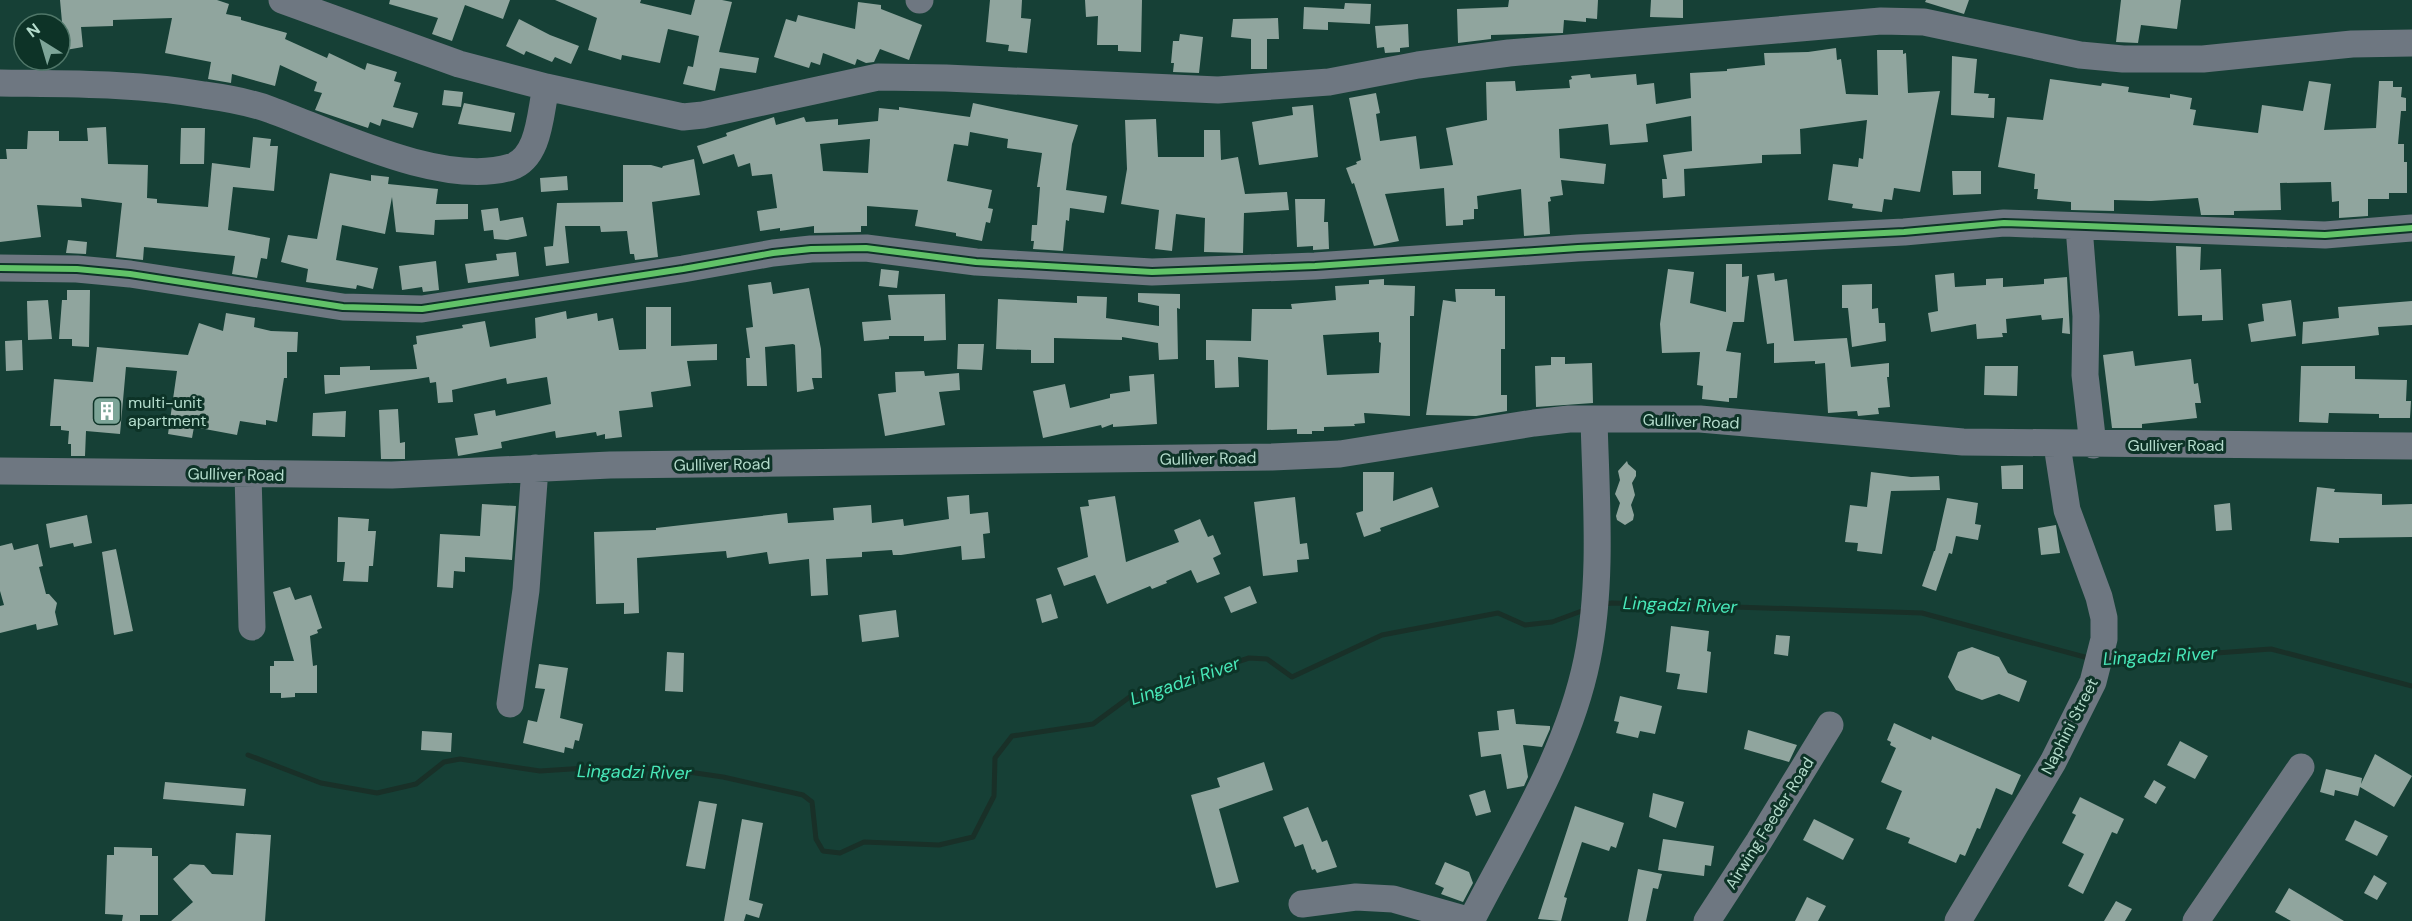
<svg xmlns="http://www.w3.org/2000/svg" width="2412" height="921" viewBox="0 0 2412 921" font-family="'DM Sans',sans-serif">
<rect width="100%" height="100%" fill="#164036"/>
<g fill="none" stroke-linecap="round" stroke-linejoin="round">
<path stroke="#193028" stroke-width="5" d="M1604,604L1612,603L1922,613L2092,659
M2107,661L2271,649L2412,686
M248,755L321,783L377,793L416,784L444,762L460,759L540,771L586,768L668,769L723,777L803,795L812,802L816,839L823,851L840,853L864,842L939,845L973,837L994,796L995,758L1012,736L1093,724L1131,696L1249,658L1267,659L1292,677L1382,635L1498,613L1525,625L1552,622L1587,609"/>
</g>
<path fill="#90a59e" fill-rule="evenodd" d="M60,0H217L229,4L226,14L241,17V20L287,33L285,39L327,58L329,53L365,70L367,63L397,72L394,81L401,83L393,107L418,113L413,128L382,119L380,126L370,122L368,128L315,110L322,93L314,91L317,82L280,65L275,86L232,74L231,83L208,79L211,62L165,53L172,18L113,20V26L81,27L83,47L60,51V22H62Z
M390,0H510L503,19L465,5L452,41L432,34L438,18L389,4Z
M555,0H641L640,3L691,15L695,0H722L732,2L719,52L759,58L756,73L720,68L715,91L683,84L688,66L693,67L699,36L668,29L660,63L622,55L621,60L588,50L597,18Z
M990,0H1022L1021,18L1031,19L1027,53L1008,51L1009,45L986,42Z
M1085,0H1142L1141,52L1118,51V45H1097L1098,16L1086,17Z
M1509,0H1598L1597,19L1586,18V22L1564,20L1563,33L1491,35V39L1458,43L1457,9L1508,7Z
M1651,0H1683V18L1650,17Z
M1926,0H1969L1964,14L1925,2Z
M2121,0H2181L2177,29L2141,25L2138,43L2116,42Z
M858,2L881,5V9L922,25L909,60L880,49L874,62L866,63L857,59L855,65L823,53L820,65L811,62L809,68L774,57L786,19L796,22L798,15L855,29Z
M1345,3L1371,4L1370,24L1328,22V30L1303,29L1304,7L1344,9Z
M1278,18L1279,39H1267V69H1251V39L1231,37L1233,19Z
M519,19L550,35L579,46L571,64L555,57L552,62L526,51L524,55L506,46Z
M1408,24L1409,47L1400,48V52L1385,53L1384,47L1377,48L1375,26Z
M1180,34L1203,37L1199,73L1173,72L1174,63H1171L1173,41H1179Z
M1836,48L1837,60L1841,59L1846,94L1878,95L1877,50H1903V54L1906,53L1908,93L1940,91L1920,192L1894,188L1892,200L1884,199L1882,212L1852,208L1853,204L1828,200L1833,164L1858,167L1859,158L1863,159L1867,120L1800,129L1801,154L1762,155V163L1684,169L1685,196L1663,198L1662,179H1667L1663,155L1692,151L1691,116L1646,124L1648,142L1610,145L1608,124L1559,129L1560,158L1606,164L1604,184L1561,180L1563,195L1550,197L1551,201L1548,202L1550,234L1524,236L1521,189L1477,196L1478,209H1474V219L1463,220V225L1446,226L1444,188L1385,194L1399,241L1374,246L1354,183L1352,184L1346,168L1357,164L1356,162L1361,160L1349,98L1376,93L1380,113L1376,114L1380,141L1416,136L1420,169L1453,165L1446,128L1487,120L1486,82L1515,81L1516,91L1570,88L1569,80L1572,79L1571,76L1590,74L1591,78L1636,74L1637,85L1654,83L1656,104L1691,98L1690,73L1727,71V69L1765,65L1764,53L1808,52Z
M1952,56L1977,59L1974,93L1989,94L1988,98H1995L1994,118L1951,115Z
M2050,79L2101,86L2102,83L2129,87L2128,92L2170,98V94L2192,98L2190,109L2196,110L2193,125L2258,133L2262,105L2303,111L2309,81L2331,84L2324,130L2376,128L2379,81H2393V87H2402L2401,97L2406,98V111H2401L2398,144H2404V162H2407V193H2389V199H2368V216L2339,218V201L2332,202L2331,182L2280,183L2281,210L2234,211V215H2201L2198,198L2151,201L2114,200V211L2071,210V202L2037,199L2038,189H2034L2035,174L1998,167L2007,117L2043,120Z
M444,90L463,92L461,107L442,105Z
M464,103L515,113L511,132L458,124Z
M973,103L1078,125L1072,144L1066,190L1107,196L1104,213L1070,208L1069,221L1066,220L1063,251L1033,249L1034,241H1031L1032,225H1037L1040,187H1037L1042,153L1007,148L1008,139L970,132L968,146L954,144L947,181L992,190L988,208L993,209L990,223L986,222L982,241L956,236V233L915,226L918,210L867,206V226H861V232L814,233V226L780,231V228L760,231L757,211L777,208L772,174L752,176L750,163L738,167L734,154L703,164L697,146L727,136L726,133L774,117L776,125L804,117L806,122L838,119V125L878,121L879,108L899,110V107L970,117ZM870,139L868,173L823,171L820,144Z
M1313,105L1318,157L1259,165L1252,122L1293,115L1292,107Z
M1156,119L1158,157H1204V130H1220L1221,160L1238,157L1245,194L1287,192L1289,210L1244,213L1243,253L1204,252L1205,218L1176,214L1172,251L1155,249L1159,210L1121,204L1127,169L1125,120Z
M106,127L108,164L148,165L147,198L157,199V203L208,207L212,163L250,168L253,137L271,139L270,146H278L274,191L233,187L228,230L270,238L267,259L261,258L257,278L232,274L235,256L144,247L143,260L116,257L122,203L81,198L82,207L37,205L41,237L0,242V159H7L6,149H27L28,131H59V141H88L87,128Z
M181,128H205L204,164H180Z
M694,159L700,195L652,202L658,257L635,260L634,254H630L627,231L601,232L600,226H565L569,263L546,266L544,247L553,246L557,203L623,202V165H651L662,168L663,166Z
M1952,171H1981V194L1953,195Z
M330,173L371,181V175L389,177L388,184L438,189L436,204H468V219L435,220L434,235L396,232L392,197L385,234L342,225L336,260L378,268L373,289L357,285L356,289L306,282L308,269L281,262L288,235L317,239Z
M567,176L568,190L541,192L540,178Z
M1295,199H1325L1324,222H1328L1329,249L1313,250V246L1297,247Z
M498,208L500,221L523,217L527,236L507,240L494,239L493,230L484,231L481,210Z
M68,240L87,242L86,254L66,253Z
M2176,246L2201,247L2200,270L2221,269L2223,320L2202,321V315L2178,316Z
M516,252L519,276L468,283L465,264L497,260L496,254Z
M436,261L439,290L423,292L422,287L402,290L399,266Z
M1726,264H1742V277L1749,276L1744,322H1733L1726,351L1741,353L1737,398H1729V402L1702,399L1703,386L1697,385L1700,352L1662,353L1660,324L1668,269L1694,272L1690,303L1726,312Z
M881,269L899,271L897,288L879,286Z
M1774,273L1775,281L1787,279L1794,341L1847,338L1851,367L1889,363V377H1887L1890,407L1878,408L1879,414L1858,416L1857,411L1828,413L1825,363L1815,364V361L1774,363V343L1767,344L1757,275Z
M1954,273L1955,287L1986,285V279L2003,278V287L2044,284V279L2067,277L2070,334L2062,333L2063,318L2042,320L2041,315L2006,319L2007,333H2002L2003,337L1977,339L1976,324L1931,332L1928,313L1938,311L1935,275Z
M1384,279V285L1415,286L1414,316H1410V416L1364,413L1365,423L1354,424L1355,426L1324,427V431H1312V434H1297V429L1267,430L1268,360L1238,357L1239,387L1215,388L1214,360H1206V340L1251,341L1252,309H1292L1291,304L1336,300L1335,286L1369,284V280ZM1379,332V342L1381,343L1379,373L1327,375L1323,335Z
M771,282L773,294L809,288L821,349L822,378H812L814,389L797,392L795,345L793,344L765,347L767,386H747L746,358H750L746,328L753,327L748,285Z
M1872,284V309L1878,308L1879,323H1885L1886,341L1852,347L1848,308H1842V285Z
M1455,289H1495V296H1505V349H1501V395H1507V411L1476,416L1426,415L1443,300L1456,302Z
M67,290H90L89,347L72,346V339H59L62,300H67Z
M1138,293L1180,294V309L1177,308L1178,359L1159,360L1158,343L1122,337V340L1054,338V363H1031V350L996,349L998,299L1077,303V296L1107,297L1106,318L1159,326V306L1138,302Z
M945,294L946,340L924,341V336H889V339L864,341L862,322L891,320L888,295Z
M48,300L52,339L28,340L27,301Z
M2291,300L2296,336L2251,342L2248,324L2264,321L2262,304Z
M2412,301V325L2378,327L2379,335L2302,344L2303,322L2339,318L2338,307Z
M646,307H671V346L717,344V360L687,361L691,386L651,392L653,407L619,411L622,437L605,439V434L597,436L596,432L556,438L555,431L501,442L502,448L458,456L455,438L478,435L474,414L495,410L496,416L551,404L547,377L507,384L506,378L452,390L453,402L438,403L436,382L430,383L429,377L325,394L324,375H340V367L370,366V370L417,369L413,345L417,344L416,336L463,328L462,325L485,321L490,347L536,338L535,318L566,311L567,319L597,313L598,321L613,318L619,350L646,349Z
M226,313L255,318L254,327L271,331L298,332L297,352H287V378H284L277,422L266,420V425L240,421L237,435L194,427L192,438L168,434L177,371L126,367L120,434L86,431L85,456H71V444H68L69,431L61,430V426H50L54,379L93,382L97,347L188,355L199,323L223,331Z
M22,340L23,370L6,371L5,341Z
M958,344H984L982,370L957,369Z
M2133,351L2135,366L2191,359L2194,384L2198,383L2201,403H2195L2197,418L2142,424V428H2112L2103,355Z
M1551,357H1565V364L1592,363L1593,403L1536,407L1535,366L1551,365Z
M1985,366H2018L2017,396L1984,395Z
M2301,366H2355V379L2407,380L2406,401H2411L2410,418H2379V414L2329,413L2328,423L2299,422Z
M924,371L925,376L959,373L960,390L939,392L945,425L885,436L878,394L896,392L895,372Z
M1154,374L1157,424L1113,427V424L1102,428L1101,425L1043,438L1033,391L1065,384L1070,408L1110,398V394L1130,391L1129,376Z
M398,409L400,443L405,442V459H381L379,410Z
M346,411L345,437L312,436L313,413Z
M1627,461L1628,464L1636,471V476L1632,483L1635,495L1631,505L1634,515L1633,520L1625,525L1617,520L1616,516L1620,503L1615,494L1620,480L1618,471Z
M2023,465V489H2002L2001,466Z
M1363,472H1394L1393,501L1432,487L1439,507L1380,528L1381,531L1364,537L1356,513L1363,511Z
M1871,472L1911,477L1939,476L1940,490L1891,491L1882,554L1857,551L1858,543L1845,542L1850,505L1867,507Z
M2317,487L2335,489L2334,492L2382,494V505L2412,504V537L2339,538V543L2310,541Z
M969,495L970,514L988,512L990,533L983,534L985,558L962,560L961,546L901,555H893L892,550L862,552V557L826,559L828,595L811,596L809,559L769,564L767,552L727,558L726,551L637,558L639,613L624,614V603L596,604L594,532L656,530V528L787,513L788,523L834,520L833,508L871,505L872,523L903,519L904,526L949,519L947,497Z
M1115,496L1126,562L1179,542L1174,530L1200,519L1208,537L1213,535L1221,554L1213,558L1220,574L1197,583L1191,570L1166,581L1167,583L1152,589L1150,586L1107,604L1095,575L1064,586L1057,568L1088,557L1080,507L1089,506L1088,500Z
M1295,497L1300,544L1307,543L1309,559L1297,560L1298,572L1263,576L1254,502Z
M1947,498L1978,503L1975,524L1981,525L1978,540L1956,536L1952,554L1949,553L1936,591L1922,586L1934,551H1935Z
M2230,503L2232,530L2216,531L2214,505Z
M482,504L516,506L512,560L465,557V572L454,571L453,588L437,587L440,534L480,536Z
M87,515L92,543L74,547L73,543L50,548L46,524Z
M338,517L369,519L368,531H376L373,566H369L368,582L343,581L345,562H337Z
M2056,525L2060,553L2041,555L2038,528Z
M12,543L14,550L38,544L43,566L39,567L46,594H49L57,603L55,612L58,625L37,630L36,624L0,633V606L4,605L0,591V546Z
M116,549L133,631L114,635L102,552Z
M1250,586L1257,603L1231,613L1224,597Z
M290,587L295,600L311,595L322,628L317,630L318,633L310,636L313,666L317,665V693H295V697L281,698V693H270V666H274V661H294L273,592Z
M1051,594L1058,618L1042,623L1036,599Z
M896,610L899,637L862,642L859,615Z
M1671,626L1709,631L1707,651L1711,652L1707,693L1677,689L1680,674L1666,672Z
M1776,635L1790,636L1788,656L1774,654Z
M1972,647L1999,657L2008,673L2027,681L2019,702L1999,694L1982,700L1956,690L1948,677L1958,652Z
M667,652L684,653L683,692L665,691Z
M539,664L568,668L560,718L583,724L579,741L575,740L573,749L565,747L564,753L523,743L528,720L537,722L545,689L535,688Z
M1620,696L1662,706L1655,734L1640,731L1638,738L1616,733L1619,722L1614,721Z
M1514,709L1516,724L1550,726V729L1542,747L1523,745L1528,777L1524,786L1507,789L1501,754L1481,757L1478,732L1499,730L1497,711Z
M1894,723L1931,740L1932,736L2021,775L2012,795L1996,788L1980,829L1977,828L1965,856L1960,854L1956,863L1908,843L1910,838L1886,829L1902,791L1881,782L1896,748L1890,745L1891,742L1887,740Z
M1748,730L1797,745L1789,762L1744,749Z
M422,731L452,733L451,752L421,750Z
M2180,741L2208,756L2195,779L2167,765Z
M2375,754L2412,776L2394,807L2360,787L2358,796L2335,790L2334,796L2320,792L2326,769L2362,778L2361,784Z
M1264,762L1273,790L1219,809L1239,882L1216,888L1191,795L1220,787L1217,778Z
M2154,780L2166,787L2156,804L2144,797Z
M165,782L246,789L244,806L163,799Z
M1485,790L1491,812L1476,816L1469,795Z
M1653,793L1684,802L1676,828L1649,817Z
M2080,797L2124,819L2117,834L2112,832L2083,894L2068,886L2084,854L2062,843L2076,815L2072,813Z
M699,801L717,804L705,869L686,866Z
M1575,806L1624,823L1616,848L1611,846L1609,851L1582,842L1564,897L1567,898L1561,921L1538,919Z
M1308,807L1322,842L1327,840L1337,867L1317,873L1315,869L1312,870L1303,844L1295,847L1283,817Z
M742,819L763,823L749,900L763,904L759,918L746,914L744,921H724Z
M1814,819L1854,839L1843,860L1803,840Z
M2355,820L2388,836L2377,856L2345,840Z
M236,833L271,835L265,921H171L193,902L173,879L190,864L204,865L212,874L233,875Z
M1663,839L1714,846L1711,866L1705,865L1704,876L1658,870Z
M114,847L152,848V856H158V915H140V921H122L123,915L105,914L107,855H114Z
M1445,862L1469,872L1473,883L1463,902L1441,894L1444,888L1435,884Z
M1638,869L1662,874L1658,889L1653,888L1646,921H1628Z
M2374,875L2387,883L2377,900L2364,893Z
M2289,888L2344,921H2291L2275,912Z
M1807,897L1826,906L1818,921H1795Z
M2116,901L2132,909L2125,921H2104Z"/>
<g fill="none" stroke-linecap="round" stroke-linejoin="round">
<path stroke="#6e7781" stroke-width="27" d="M282,0L459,64L546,87L683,117L703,115L878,77L946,78L1218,90L1329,82L1418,65L1509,53L1881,21L1924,22L2080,55L2123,59H2203L2352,44L2412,43
M919,0H920
M0,83C68,84 137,83 204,95C226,98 250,102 271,110C334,133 444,188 511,167C540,157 540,113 546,87
M2079,227L2086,316L2085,375L2093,445
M0,268L77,269L130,274L343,307L422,309L683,269L773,253L811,249L866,248L976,262L1152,272L1315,266L1578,248L1904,232L2004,223L2325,235L2412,228
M0,471L392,475L610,465L1272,457L1340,454L1534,423L1569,419H1700L1963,442L2412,446
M248,474L252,627
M510,704L526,590L535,468
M1302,904L1356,897L1393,899L1471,921
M1471,921C1514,837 1568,753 1587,660C1603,582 1596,498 1594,419
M1707,921L1759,841L1830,725
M1958,921L2053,762L2093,682L2104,639V618L2099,597L2067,510L2057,445
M2196,921L2301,767"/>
<g stroke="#0d3327" stroke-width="10">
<path id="cycleway" d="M0,268L77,269L130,274L343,307L422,309L683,269L773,253L811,249L866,248L976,262L1152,272L1315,266L1578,248L1904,232L2004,223L2325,235L2412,228"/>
</g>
<use href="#cycleway" stroke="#61c268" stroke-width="6"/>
</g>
<defs>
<g id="building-square" transform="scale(1.5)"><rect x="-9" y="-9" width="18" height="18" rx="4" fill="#7da598" stroke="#0d3327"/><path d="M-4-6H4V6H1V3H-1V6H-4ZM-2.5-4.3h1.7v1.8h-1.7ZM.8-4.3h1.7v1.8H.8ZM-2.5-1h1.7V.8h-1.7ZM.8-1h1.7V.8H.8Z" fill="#fff"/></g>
</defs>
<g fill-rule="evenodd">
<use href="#building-square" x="107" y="411"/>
</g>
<g text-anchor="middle" stroke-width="6" stroke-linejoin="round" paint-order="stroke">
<g font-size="16" fill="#b4dccc" stroke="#0d3327" text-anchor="start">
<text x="128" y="408">multi-unit<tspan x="128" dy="18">apartment</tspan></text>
</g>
<g font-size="16" fill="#b4dccc" stroke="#0d3327">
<text transform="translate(1691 421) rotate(2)" y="6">Gulliver Road</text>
<text x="2176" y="451">Gulliver Road</text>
<text transform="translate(1208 458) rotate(-1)" y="6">Gulliver Road</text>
<text transform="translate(722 464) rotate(-1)" y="6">Gulliver Road</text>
<text transform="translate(236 474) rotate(1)" y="6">Gulliver Road</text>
<text transform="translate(2069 726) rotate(-63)" y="6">Naphini Street</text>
<text transform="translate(1769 823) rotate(-58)" y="6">Airwing Feeder Road</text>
</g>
<g font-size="18" font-style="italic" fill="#48e8b9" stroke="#0d3327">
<text transform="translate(1680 605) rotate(2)" y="6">Lingadzi River</text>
<text transform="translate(2160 656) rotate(-3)" y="6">Lingadzi River</text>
<text transform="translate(1185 681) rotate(-19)" y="6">Lingadzi River</text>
<text transform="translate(634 772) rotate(1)" y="6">Lingadzi River</text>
</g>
</g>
<g transform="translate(42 42) rotate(323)"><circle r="28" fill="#0d3327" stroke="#507769" stroke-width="1.5"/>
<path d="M0-4.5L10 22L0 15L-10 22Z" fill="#7da598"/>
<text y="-9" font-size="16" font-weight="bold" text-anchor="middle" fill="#b4dccc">N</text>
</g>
</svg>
